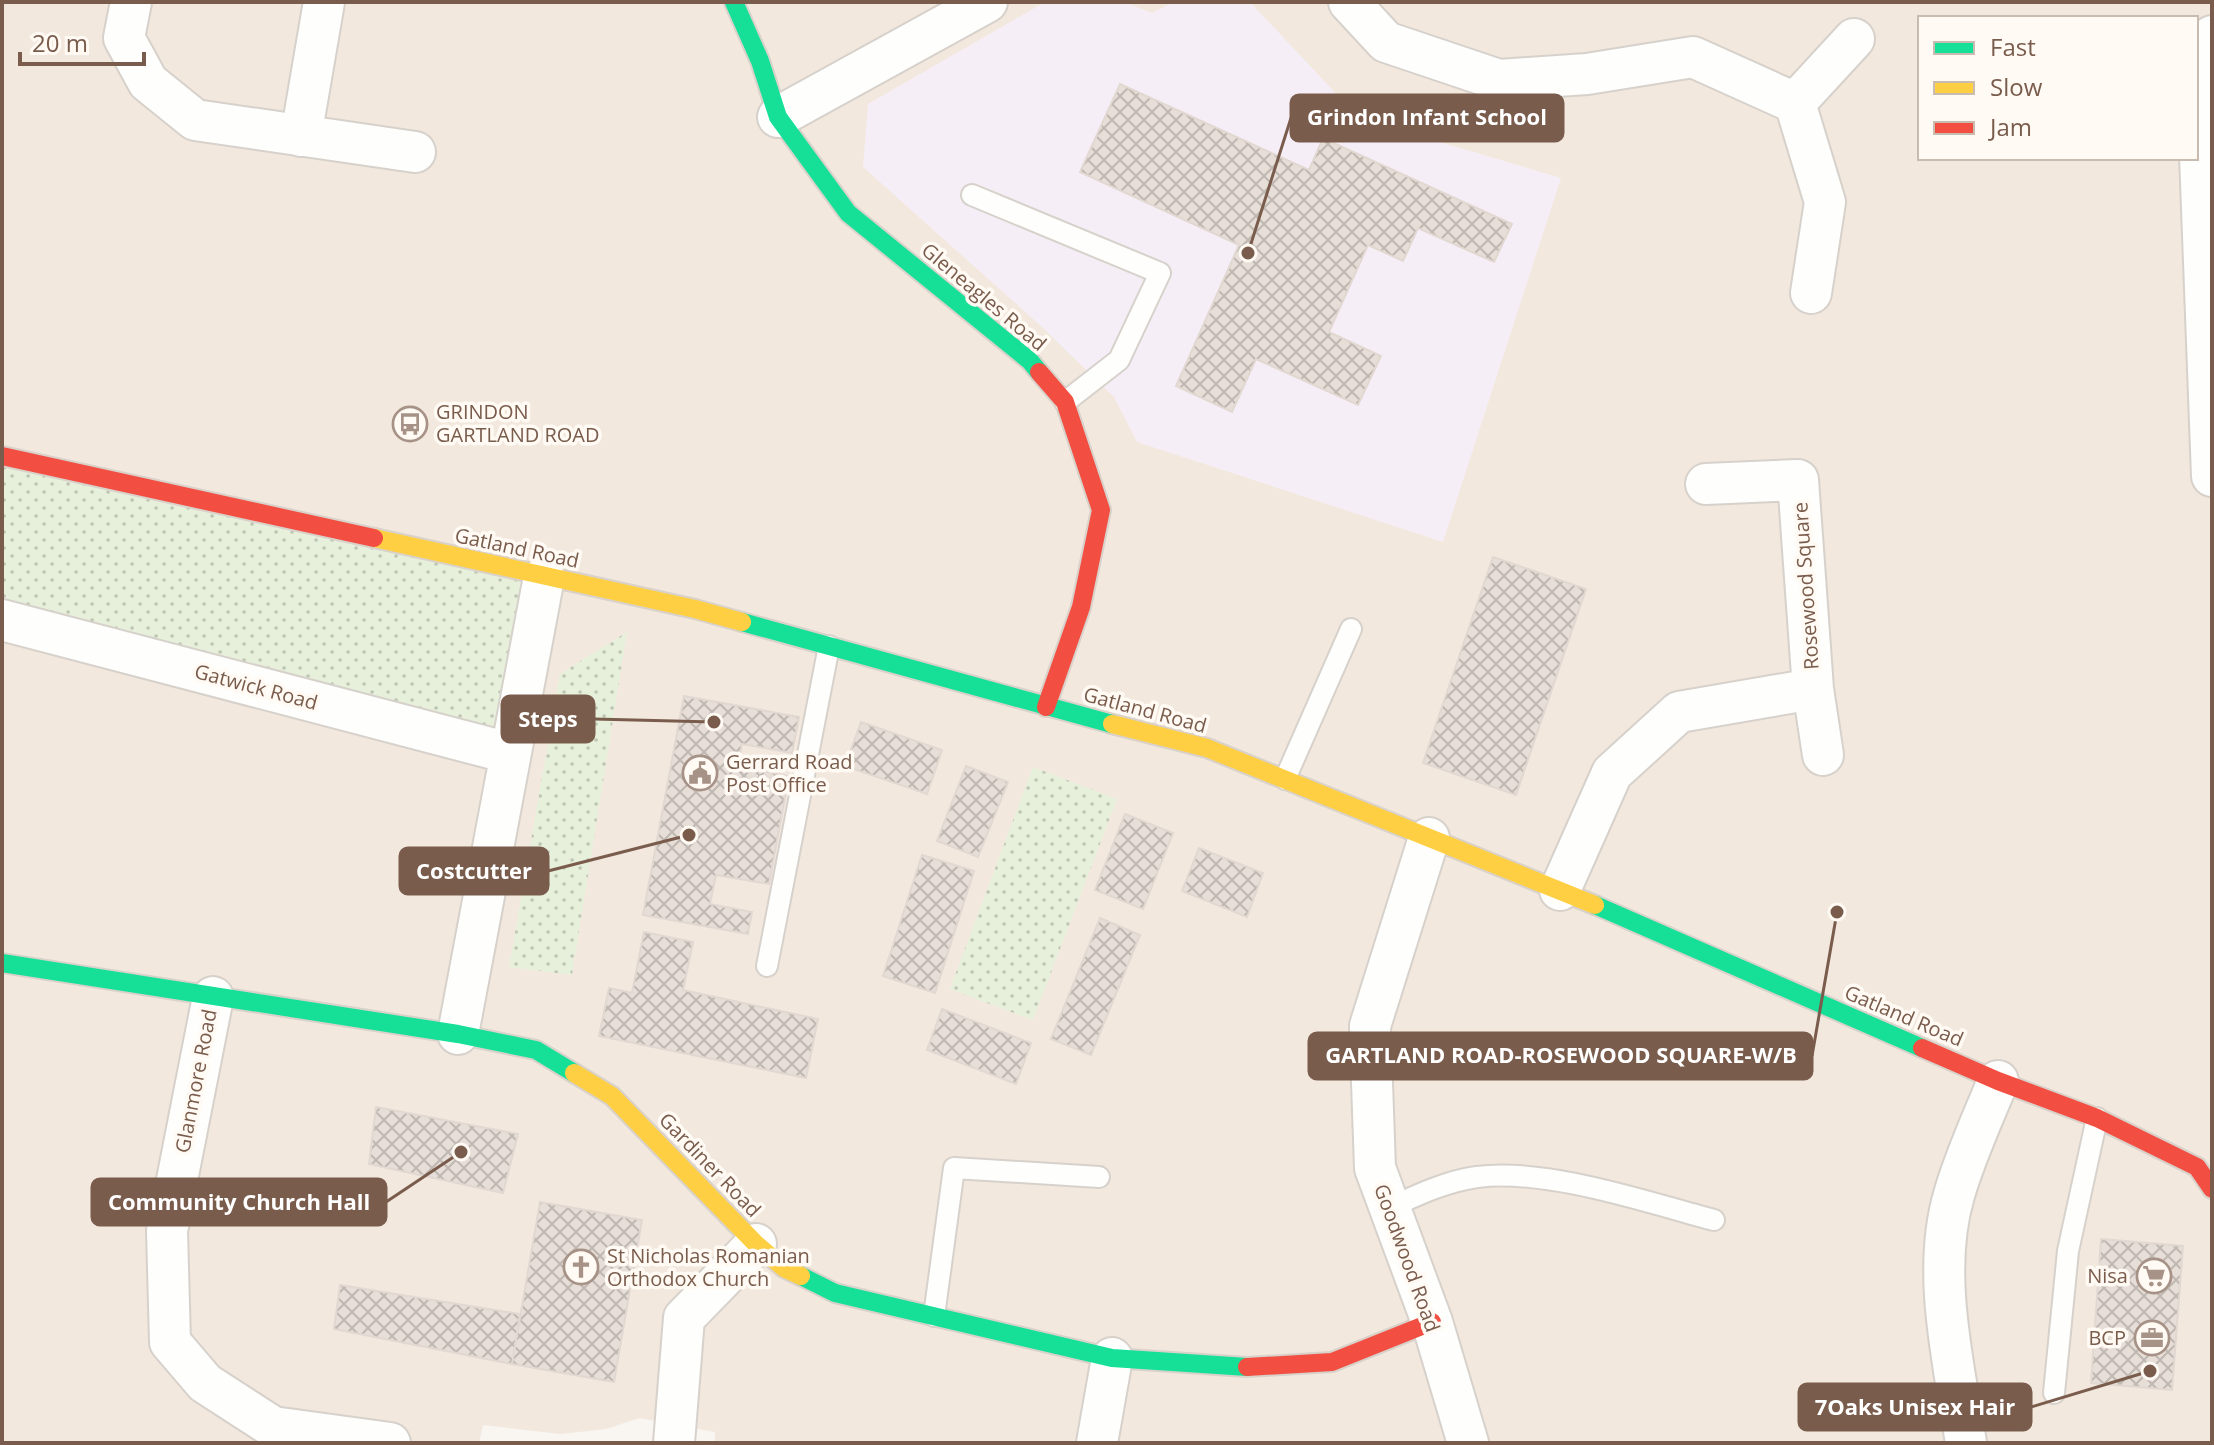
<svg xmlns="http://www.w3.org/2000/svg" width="2214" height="1445" viewBox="0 0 2214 1445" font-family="'Open Sans',sans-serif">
<defs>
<pattern id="grass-dots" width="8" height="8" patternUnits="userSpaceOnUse" patternTransform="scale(2)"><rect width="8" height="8" fill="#e7f0db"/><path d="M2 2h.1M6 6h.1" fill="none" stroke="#c0c6b4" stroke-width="1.8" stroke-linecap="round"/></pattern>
<pattern id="building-cross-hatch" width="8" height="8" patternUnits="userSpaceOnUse" patternTransform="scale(2)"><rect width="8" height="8" fill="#e6ded7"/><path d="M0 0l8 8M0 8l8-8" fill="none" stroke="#bfb7b1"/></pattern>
</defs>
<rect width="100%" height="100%" fill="#f9f5f0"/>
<path fill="#f2e8de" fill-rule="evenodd" d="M2,2H2212V1443H715V1432L639,1418L606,1429L561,1434L483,1425L479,1443H2ZM1920,18H2196V158H1920Z"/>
<path fill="#f6eef6" d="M1045,2H1124L1152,13L1173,2H1250L1359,118L1561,178L1443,542L1137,442L1114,397L1042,327L863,167L868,104Z"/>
<path fill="url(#grass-dots)" d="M2,456L544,577L509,753L2,620Z
M627,632L572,975L509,967L560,674Z
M1033,767L1117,799L1033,1020L950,989Z"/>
<path fill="url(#building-cross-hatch)" stroke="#e2d8d2" stroke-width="2" d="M1120,84L1309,170L1323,138L1512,224L1494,262L1418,228L1403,261L1368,245L1329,332L1381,356L1358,405L1256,359L1232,412L1176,386L1239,245L1080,172Z
M1493,557L1586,589L1516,795L1423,763Z
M684,696L799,717L792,753L742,744L738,766L789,776L769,884L716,875L710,904L752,912L748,934L643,915Z
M861,722L942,750L927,794L845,766Z
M966,766L1008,782L978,857L937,841Z
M1125,814L1173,833L1143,909L1095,890Z
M1199,848L1263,873L1247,917L1182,891Z
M922,855L974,871L935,993L883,976Z
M1100,918L1140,935L1091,1055L1051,1039Z
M644,932L693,942L683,990L818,1019L806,1078L599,1036L609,988L632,993Z
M942,1009L1031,1043L1016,1084L927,1050Z
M376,1107L518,1134L503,1193L369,1164Z
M540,1202L642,1220L614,1382L512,1364Z
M2101,1239L2183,1246L2172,1390L2091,1383Z
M340,1285L520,1314L512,1364L334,1329Z"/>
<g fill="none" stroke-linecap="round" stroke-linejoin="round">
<g stroke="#d7d1cb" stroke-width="24">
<path id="lane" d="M972,195L1160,273L1119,360L1065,402
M1285,779L1351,629
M767,966L829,646
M1389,1208C1417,1195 1447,1181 1477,1177C1547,1168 1646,1202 1714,1220
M934,1316L954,1168L1099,1177
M2054,1393L2068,1251L2097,1118"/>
</g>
<g stroke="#d7d1cb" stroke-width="44">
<path id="street" d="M131,2L124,38L148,82L195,120L415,152
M1349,2L1386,42L1499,80L1587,74L1693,57L1795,103L1825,202L1811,293
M2212,36L2197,74L2212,476
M1795,103L1854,39
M778,117L987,2
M301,136L324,2
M1706,484L1798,480L1813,689L1823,755
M2,620L509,753
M1429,838L1370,1026L1375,1168L1432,1322L1468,1443
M1560,890L1612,773L1679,712L1813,689
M213,997L167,1231L170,1342L205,1383L273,1427L390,1443
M458,1034L544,577
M674,1443L684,1318L756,1244
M1097,1443L1112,1358
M1966,1443C1954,1365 1931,1272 1954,1195C1965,1156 1983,1118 1998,1081"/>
</g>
<g stroke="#d9d2cb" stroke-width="22">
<path id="fast" d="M734,2L760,61L778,117L848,213L1030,361L1039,372
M742,622L1112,724
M1595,905L1922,1048
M2,963L458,1034L536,1050L574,1073
M801,1276L835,1293L1112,1358L1247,1367"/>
</g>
<g stroke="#d9d2cb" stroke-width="22">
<path id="slow" d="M374,538L695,609L742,622
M1112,724L1207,748L1595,905
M574,1073L612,1096L756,1244L784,1268L801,1276"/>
</g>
<g stroke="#d9d2cb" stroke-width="22">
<path id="jam" d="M1039,372L1065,402L1101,510L1081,607L1046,707
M2,456L374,538
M1922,1048L1998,1081L2097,1118L2197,1167L2212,1189
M1247,1367L1332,1362L1432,1322"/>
</g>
<use href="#lane" stroke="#fefefd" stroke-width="20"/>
<use href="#street" stroke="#fefefd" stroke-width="40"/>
<use href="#fast" stroke="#16e098" stroke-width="18"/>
<use href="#slow" stroke="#ffcf43" stroke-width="18"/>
<use href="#jam" stroke="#f24e42" stroke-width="18"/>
</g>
<defs>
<g id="bus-ring" transform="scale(1.8)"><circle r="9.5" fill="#fffaf3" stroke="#a69286" stroke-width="1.5"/><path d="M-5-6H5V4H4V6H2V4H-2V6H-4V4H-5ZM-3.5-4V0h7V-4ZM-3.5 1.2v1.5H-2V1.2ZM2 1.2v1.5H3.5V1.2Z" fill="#a69286"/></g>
<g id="civic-ring" transform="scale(1.8)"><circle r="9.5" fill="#fffaf3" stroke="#a69286" stroke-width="1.5"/><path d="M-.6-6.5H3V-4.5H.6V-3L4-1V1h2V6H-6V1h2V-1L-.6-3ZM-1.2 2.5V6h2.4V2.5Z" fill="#a69286"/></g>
<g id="church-ring" transform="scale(1.8)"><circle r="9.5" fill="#fffaf3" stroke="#a69286" stroke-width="1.5"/><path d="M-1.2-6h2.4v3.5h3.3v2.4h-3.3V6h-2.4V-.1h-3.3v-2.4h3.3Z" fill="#a69286"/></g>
<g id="supermarket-ring" transform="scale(1.8)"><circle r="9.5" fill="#fffaf3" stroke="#a69286" stroke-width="1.5"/><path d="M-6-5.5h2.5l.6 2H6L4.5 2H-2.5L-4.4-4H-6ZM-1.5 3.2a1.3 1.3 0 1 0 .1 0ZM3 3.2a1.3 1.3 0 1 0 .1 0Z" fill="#a69286"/></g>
<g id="office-ring" transform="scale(1.8)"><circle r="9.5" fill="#fffaf3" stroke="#a69286" stroke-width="1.5"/><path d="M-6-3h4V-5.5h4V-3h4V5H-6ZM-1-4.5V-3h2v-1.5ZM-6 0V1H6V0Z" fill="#a69286"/></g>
</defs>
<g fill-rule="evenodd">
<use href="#bus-ring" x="410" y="424"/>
<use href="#civic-ring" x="700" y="773"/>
<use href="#church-ring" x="581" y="1267"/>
<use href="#supermarket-ring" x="2154" y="1276"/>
<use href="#office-ring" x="2152" y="1338"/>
</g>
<g text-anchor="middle" stroke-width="7" stroke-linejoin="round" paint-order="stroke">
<g font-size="20" fill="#7a5c4d" stroke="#fffaf3">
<text transform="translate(984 297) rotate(40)" y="7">Gleneagles Road</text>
<text transform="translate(517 548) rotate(12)" y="7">Gatland Road</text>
<text transform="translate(1806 586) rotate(-94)" y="7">Rosewood Square</text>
<text transform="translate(256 687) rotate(15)" y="7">Gatwick Road</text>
<text transform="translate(1145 710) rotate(15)" y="7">Gatland Road</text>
<text transform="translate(1904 1016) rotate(23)" y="7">Gatland Road</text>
<text transform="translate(196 1081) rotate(-79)" y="7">Glanmore Road</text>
<text transform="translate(710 1165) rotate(46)" y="7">Gardiner Road</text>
<text transform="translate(1407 1258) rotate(70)" y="7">Goodwood Road</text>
</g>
<g font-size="20" fill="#7a5c4d" stroke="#fffaf3" text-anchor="start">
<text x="436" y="419">GRINDON<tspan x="436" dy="23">GARTLAND ROAD</tspan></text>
<text x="726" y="769">Gerrard Road<tspan x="726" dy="23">Post Office</tspan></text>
<text x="607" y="1263">St Nicholas Romanian<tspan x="607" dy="23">Orthodox Church</tspan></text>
<text x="2128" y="1283" text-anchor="end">Nisa</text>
<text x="2126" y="1345" text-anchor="end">BCP</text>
</g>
</g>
<path fill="none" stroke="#7a5c4d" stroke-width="3" d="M1248 253L1291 118M714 722L594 719M689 835L548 871M1837 912L1812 1056M461 1152L386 1202M2150 1371L2031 1407"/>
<g fill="#7a5c4d" stroke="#fffaf3" stroke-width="3">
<circle cx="1248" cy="253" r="8"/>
<circle cx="714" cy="722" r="8"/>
<circle cx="689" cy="835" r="8"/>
<circle cx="1837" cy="912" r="8"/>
<circle cx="461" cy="1152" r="8"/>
<circle cx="2150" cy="1371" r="8"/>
</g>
<g fill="#7a5c4d" stroke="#7a5c4d" stroke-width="3">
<rect x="1291" y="95" width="272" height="46" rx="8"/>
<rect x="502" y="696" width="92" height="46" rx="8"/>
<rect x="400" y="848" width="148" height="46" rx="8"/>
<rect x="1309" y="1033" width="503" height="46" rx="8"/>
<rect x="92" y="1179" width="294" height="46" rx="8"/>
<rect x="1799" y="1384" width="232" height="46" rx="8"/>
</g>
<g font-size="22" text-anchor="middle" font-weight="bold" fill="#fff">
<text x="1427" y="125">Grindon Infant School</text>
<text x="548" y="727">Steps</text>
<text x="474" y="879">Costcutter</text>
<text x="1561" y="1063">GARTLAND ROAD-ROSEWOOD SQUARE-W/B</text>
<text x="239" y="1210">Community Church Hall</text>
<text x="1915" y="1415">7Oaks Unisex Hair</text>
</g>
<rect width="2214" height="1445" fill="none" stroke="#7a5c4d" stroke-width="8"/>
<rect x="1918" y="16" width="280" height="144" fill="#fffaf3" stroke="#cabbb1" stroke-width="2"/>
<rect x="1934" y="42" width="40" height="12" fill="#16e098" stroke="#cabbb1" stroke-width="2"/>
<text x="1990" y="56" font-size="24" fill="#7a5c4d">Fast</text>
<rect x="1934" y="82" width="40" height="12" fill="#ffcf43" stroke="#cabbb1" stroke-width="2"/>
<text x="1990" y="96" font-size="24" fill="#7a5c4d">Slow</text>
<rect x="1934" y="122" width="40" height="12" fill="#f24e42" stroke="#cabbb1" stroke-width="2"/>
<text x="1990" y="136" font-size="24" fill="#7a5c4d">Jam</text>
<path d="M20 52v12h124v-12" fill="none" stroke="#7a5c4d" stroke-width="4"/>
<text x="32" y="52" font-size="24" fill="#7a5c4d" stroke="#fffaf3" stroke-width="6" paint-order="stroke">20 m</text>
</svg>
